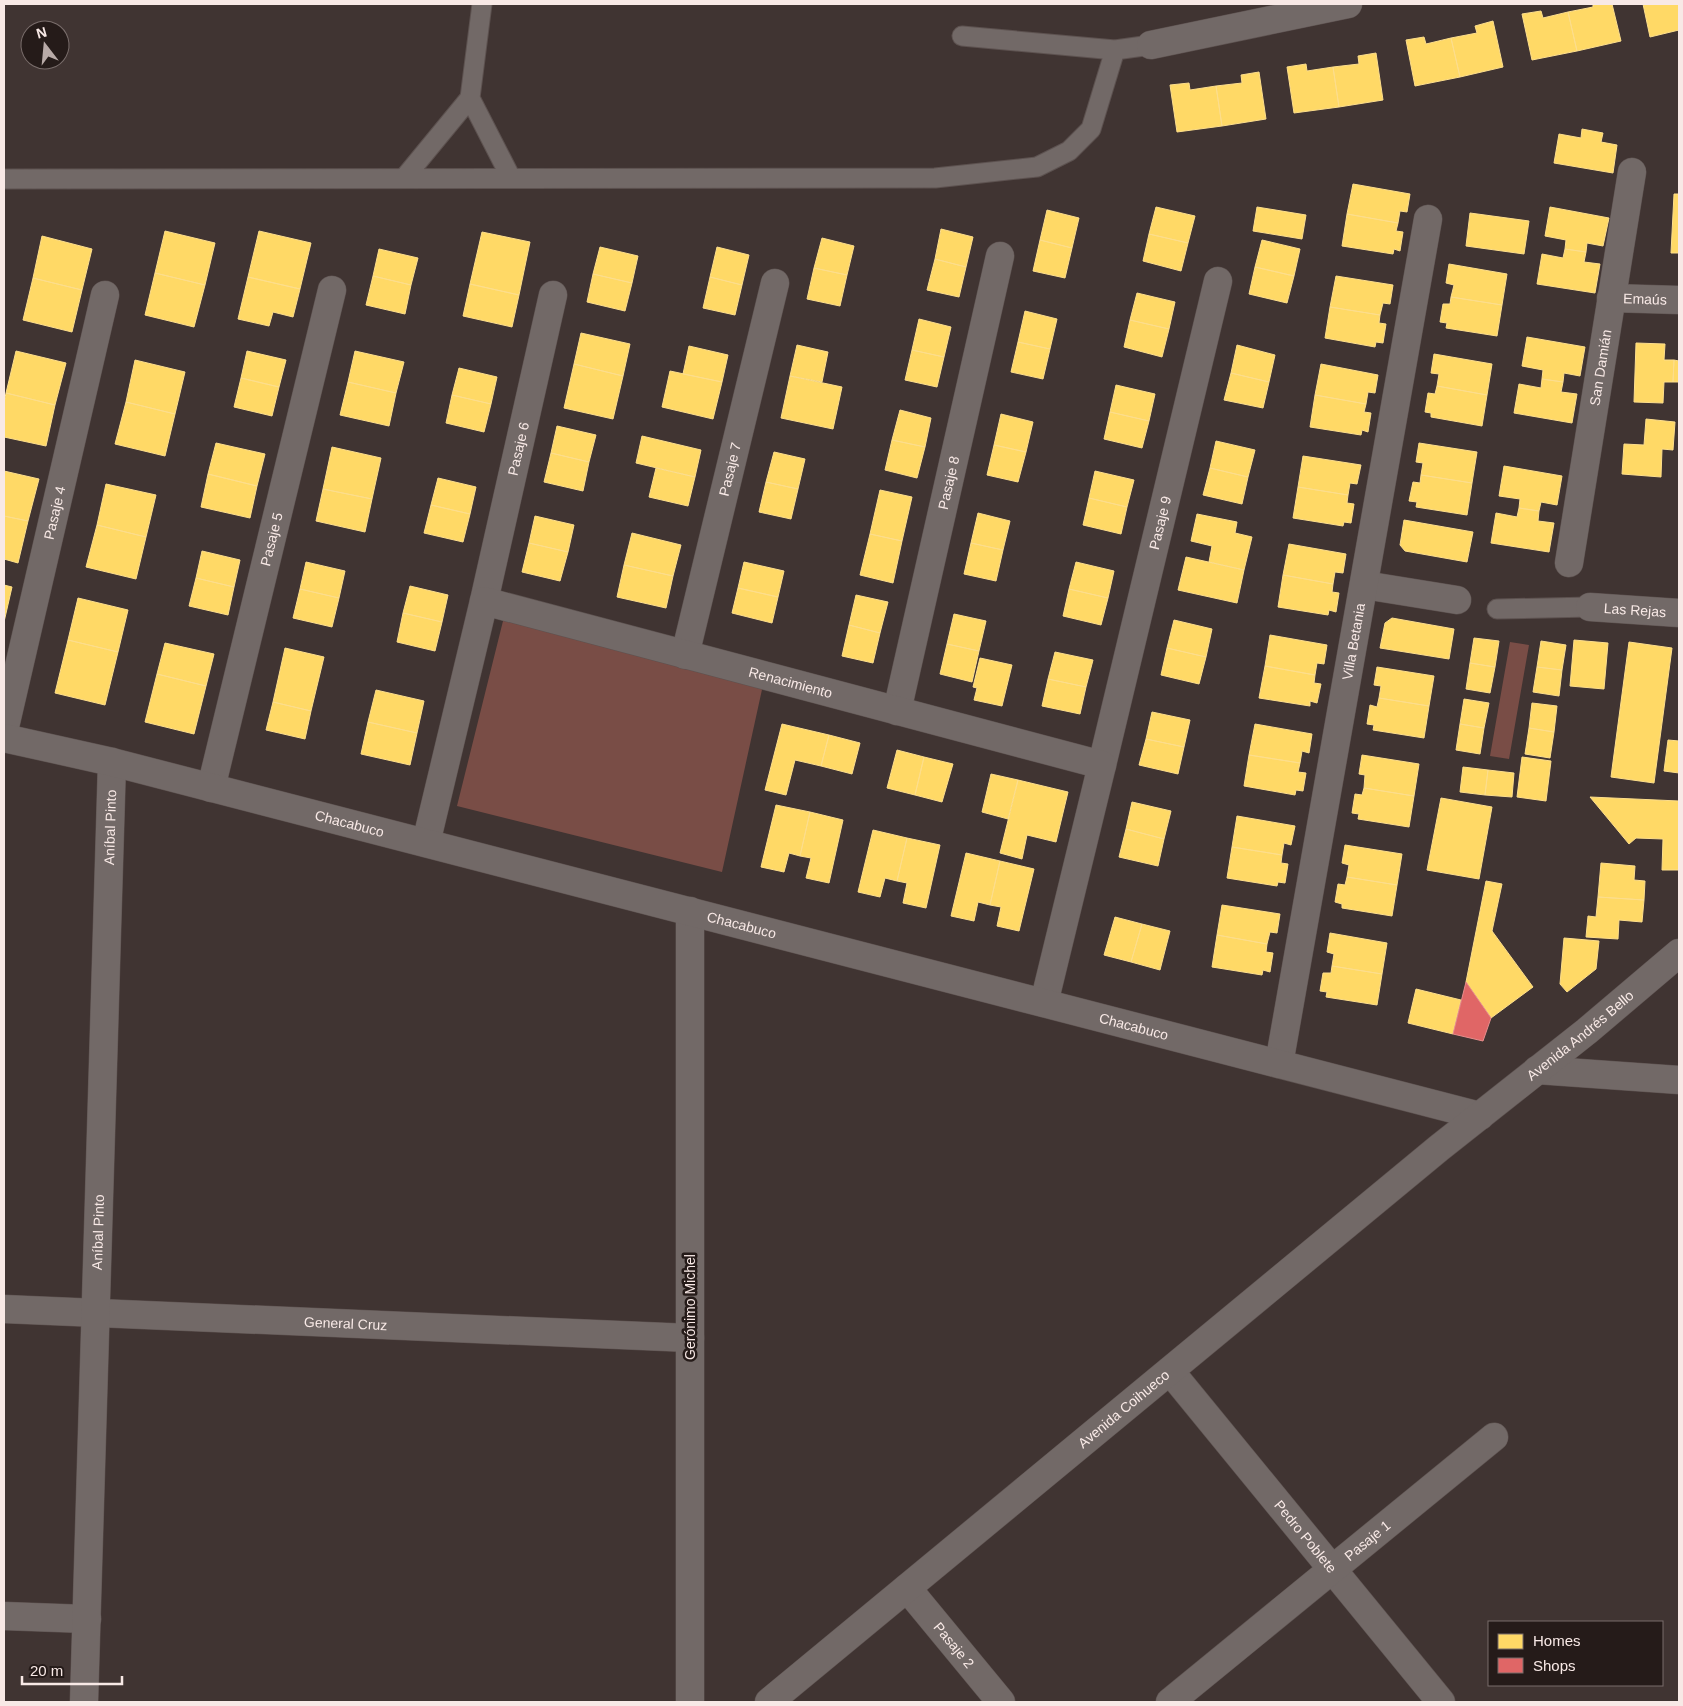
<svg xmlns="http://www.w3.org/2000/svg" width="1683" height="1706" viewBox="0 0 1683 1706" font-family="Arial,sans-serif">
<rect width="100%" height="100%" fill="#403432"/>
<path fill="#794d46" d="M504,617L763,685L722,872L457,806Z
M1510,642L1529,645L1509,759L1490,756Z"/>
<path fill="#ffd966" stroke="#fdde8c" d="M1593,4H1612L1621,41L1577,51L1568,12L1593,7Z
M1643,4H1679V30L1650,37Z
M1541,11L1543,18L1568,12L1577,51L1532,60L1522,14Z
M1493,21L1503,67L1460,77L1451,38L1477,33L1475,26Z
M1424,37L1426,44L1451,38L1460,77L1415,86L1406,40Z
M1376,53L1383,100L1339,107L1333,67L1359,64L1358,56Z
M1306,64L1307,71L1333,67L1339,107L1294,113L1287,67Z
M1259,72L1266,119L1222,126L1216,86L1242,83L1241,75Z
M1189,83L1190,90L1216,86L1222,126L1177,132L1170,85Z
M1582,129L1603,133L1601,142L1617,145L1613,173L1554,163L1559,134L1581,138Z
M1353,184L1410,194L1407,212L1400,211L1398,223L1347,214Z
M1674,194H1679V253H1671Z
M1156,207L1195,216L1188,243L1149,234Z
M1257,207L1306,215L1302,239L1253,231Z
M1550,207L1609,218L1603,246L1587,243L1586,252L1565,249L1566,240L1545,236Z
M1047,210L1079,218L1072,248L1040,240Z
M1470,213L1529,221L1524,254L1466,246Z
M1347,214L1398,223L1396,231L1403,232L1400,251L1394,249L1393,254L1342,246Z
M941,229L973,237L966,267L935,259Z
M165,231L215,243L205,285L155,273Z
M259,231L311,243L300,289L248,277Z
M482,232L530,242L519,295L470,284Z
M1149,234L1188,243L1181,271L1143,261Z
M42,236L92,249L82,290L33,278Z
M822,238L854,246L847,275L814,268Z
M1040,240L1072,248L1065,278L1033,271Z
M1262,240L1300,249L1294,276L1255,267Z
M600,247L638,256L632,283L593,274Z
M717,247L749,255L742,285L710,277Z
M379,249L418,258L411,285L373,276Z
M1565,249L1586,252L1584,262L1600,264L1595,293L1537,284L1542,254L1563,258Z
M935,259L966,267L959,297L927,290Z
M1449,264L1507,274L1502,305L1451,297L1454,285L1446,283Z
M1255,267L1294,276L1287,303L1249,294Z
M814,268L847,275L840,306L807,299Z
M155,273L205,285L194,327L145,315Z
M593,274L632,283L625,311L587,302Z
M373,276L411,285L405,314L366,305Z
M1336,276L1393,285L1390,304L1383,303L1380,315L1330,307Z
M248,277L300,289L293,317L273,312L269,326L238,319Z
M710,277L742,285L735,315L703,308Z
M33,278L82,290L72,332L23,320Z
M470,284L519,295L512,327L463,316Z
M1137,293L1175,302L1169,329L1130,320Z
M1451,297L1502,305L1497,336L1446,328L1447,323L1440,322L1443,304H1450Z
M1330,307L1380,315L1379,323L1386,324L1383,343L1376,342L1375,347L1325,338Z
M1025,311L1057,319L1050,349L1018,342Z
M919,319L951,327L944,357L912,350Z
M1130,320L1169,329L1162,357L1124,347Z
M581,333L630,344L623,376L574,364Z
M1527,337L1585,347L1580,376L1564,373L1563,382L1542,379L1543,370L1522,366Z
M1018,342L1050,349L1043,379L1011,372Z
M1636,343L1665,344L1664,360H1674L1673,382H1664L1663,403L1634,402Z
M797,345L828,352L822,382L790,376Z
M1237,345L1275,355L1269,382L1231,373Z
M689,346L728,355L722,382L683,374Z
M912,350L944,357L937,387L905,380Z
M16,351L66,363L55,405L6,393Z
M247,351L286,360L279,387L241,378Z
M355,351L404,362L396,393L348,382Z
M1434,354L1492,364L1487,395L1437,386L1439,374L1431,373Z
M135,360L185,372L175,414L126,402Z
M1674,360L1679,361V382H1673Z
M574,364L623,376L613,419L564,408Z
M1321,364L1378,375L1375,393L1368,392L1366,404L1315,395Z
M459,368L497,377L491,404L452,395Z
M670,371L722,382L713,419L662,407Z
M1231,373L1269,382L1263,408L1224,400Z
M790,376L842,387L833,429L781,418Z
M241,378L279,387L272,416L234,407Z
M1542,379L1563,382L1561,392L1577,394L1572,423L1514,413L1519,384L1541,388Z
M348,382L396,393L389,426L340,415Z
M1116,385L1155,394L1149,421L1110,412Z
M1437,386L1487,395L1482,426L1431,417V413L1425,412L1428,393L1435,394Z
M6,393L55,405L46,446L4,437V403Z
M452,395L491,404L484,432L446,423Z
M1315,395L1366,404L1364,412L1371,413L1368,432L1362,430L1361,435L1310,427Z
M126,402L175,414L165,456L115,444Z
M900,410L931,418L925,447L892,440Z
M1110,412L1149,421L1142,448L1104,439Z
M1001,414L1033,422L1026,452L994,445Z
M1646,419L1675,422L1673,450L1662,449L1661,477L1622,474L1624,444L1644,445Z
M557,426L596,435L589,462L551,453Z
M642,436L701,450L695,477L636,463Z
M892,440L925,447L917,478L885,470Z
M1216,441L1255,450L1248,477L1210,468Z
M216,443L265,454L257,486L208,474Z
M1419,443L1477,452L1472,483L1421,475L1423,463L1416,462Z
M994,445L1026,452L1018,482L987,475Z
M332,447L381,458L372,499L323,489Z
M774,452L805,459L798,489L766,482Z
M551,453L589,462L583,491L544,482Z
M1303,456L1361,465L1357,484L1350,483L1348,495L1298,487Z
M1504,466L1562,476L1557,505L1541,502L1539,511L1519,508L1520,499L1499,496Z
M656,468L695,477L688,506L649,497Z
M1210,468L1248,477L1242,504L1203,495Z
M4,471L39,479L28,521L4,516Z
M1095,471L1134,480L1127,507L1089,498Z
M208,474L257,486L250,518L201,507Z
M1421,475L1472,483L1467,515L1416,507L1417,502L1409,501L1413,482L1420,483Z
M438,478L476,487L470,514L431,505Z
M766,482L798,489L791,519L759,512Z
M106,484L156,495L146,537L97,525Z
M1298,487L1348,495L1347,503L1354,504L1351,523L1344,522L1343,526L1293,518Z
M323,489L372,499L365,532L316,521Z
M880,490L912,497L902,541L870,534Z
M1089,498L1127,507L1121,534L1083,525Z
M431,505L470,514L463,542L424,533Z
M1519,508L1539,511L1538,521L1554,523L1549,552L1491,543L1496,513L1517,517Z
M978,513L1010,521L1003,550L971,543Z
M1197,514L1237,522L1235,533L1252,537L1244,570L1209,562L1212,546L1191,541Z
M4,516L28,521L18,563L4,559Z
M535,516L574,525L568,552L529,543Z
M1404,520L1473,532L1467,562L1405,551L1400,545Z
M97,525L146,537L136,579L86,567Z
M632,533L681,545L673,576L624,565Z
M870,534L902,541L893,583L860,575Z
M529,543L568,552L560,581L522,572Z
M971,543L1003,550L996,581L964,574Z
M1289,544L1346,554L1343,573L1335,572L1333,584L1283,575Z
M202,551L240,560L234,587L196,578Z
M1186,557L1244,570L1237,603L1178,590Z
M306,562L345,571L339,598L300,589Z
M744,562L784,571L778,597L738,588Z
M1076,562L1114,571L1108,598L1069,589Z
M624,565L673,576L666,608L617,597Z
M1283,575L1333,584L1332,592L1339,593L1336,612L1329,610L1328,615L1278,607Z
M196,578L234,587L228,615L189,606Z
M4,585L12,587L4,622Z
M410,586L448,595L442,622L403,613Z
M738,588L778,597L772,623L732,613Z
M300,589L339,598L332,627L293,618Z
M1069,589L1108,598L1101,625L1063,616Z
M856,595L888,602L880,633L849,625Z
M78,598L128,610L118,652L68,640Z
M403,613L442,622L435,651L397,642Z
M954,614L986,621L979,651L947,644Z
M1392,618L1454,629L1449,659L1380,648L1385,623Z
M1174,620L1212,629L1206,657L1167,648Z
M849,625L880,633L873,663L842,656Z
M1270,635L1327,645L1324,664L1317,663L1315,675L1265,666Z
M1474,638L1499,641L1495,667L1470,663Z
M68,640L118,652L105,705L55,693Z
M1574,640L1608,643L1604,689L1570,686Z
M1541,641L1566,645L1562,670L1537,667Z
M1629,642L1672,648L1654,783L1611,777Z
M165,643L214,654L206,686L157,674Z
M947,644L979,651L972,682L940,674Z
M285,648L324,657L311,711L273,702Z
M1167,648L1206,657L1199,684L1161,675Z
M1055,652L1093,660L1086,687L1048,679Z
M980,658L1012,665L1002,706L974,700L977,688L973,687Z
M1470,663L1495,667L1490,693L1466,689Z
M1265,666L1315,675L1314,683L1321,684L1317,703L1310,701V706L1259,698Z
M1377,667L1434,676L1429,706L1379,698L1381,686L1374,685Z
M1537,667L1562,670L1559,696L1533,692Z
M157,674L206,686L194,734L145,722Z
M1048,679L1086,687L1080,714L1042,706Z
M376,690L424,701L417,733L368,722Z
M1379,698L1429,706L1424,738L1373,730L1374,725L1367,724L1370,705L1377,707Z
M1464,699L1489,703L1484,728L1460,724Z
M273,702L311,711L305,739L266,730Z
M1532,703L1557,706L1554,732L1529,728Z
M1152,712L1190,720L1184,747L1146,739Z
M368,722L417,733L410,765L361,754Z
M782,724L829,735L821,766L795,760L786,795L765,790Z
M1255,724L1312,734L1309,753L1302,751L1300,763L1249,755Z
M1460,724L1484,728L1480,754L1456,750Z
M1529,728L1554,732L1550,758L1525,754Z
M829,735L860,743L852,774L821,766Z
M1146,739L1184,747L1178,774L1139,765Z
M1668,740L1679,741V773L1664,771Z
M897,750L924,757L915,795L887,788Z
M1249,755L1300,763L1298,772L1306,773L1303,791L1296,790L1295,795L1244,786Z
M1362,755L1419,764L1414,796L1364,788L1365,775L1359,774Z
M924,757L953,764L942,802L915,795Z
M1522,757L1551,761L1546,801L1517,797Z
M1463,767L1488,770L1485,795L1460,792Z
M1488,770L1514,773L1512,797L1485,795Z
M991,774L1018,780L1008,819L982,812Z
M1018,780L1068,792L1056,842L1027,835L1022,859L1000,853Z
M1364,788L1414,796L1409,827L1358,819L1359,814L1352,813L1355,794L1362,795Z
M1590,797L1679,801V870H1662L1663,839L1636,838L1629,844Z
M1441,798L1492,807L1479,879L1427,870Z
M1132,802L1171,811L1164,839L1126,829Z
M776,805L810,812L800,856L789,853L784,872L761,867Z
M810,812L843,820L829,883L806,878L811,858L800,856Z
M1237,816L1295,826L1291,845L1284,843L1282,855L1232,847Z
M1126,829L1164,839L1158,866L1119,857Z
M873,830L907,838L897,881L885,878L880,897L858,892Z
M907,838L940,845L926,908L903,903L907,883L897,881Z
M1345,845L1402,854L1397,885L1347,877L1349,865L1342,863Z
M1232,847L1282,855L1281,863L1288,864L1285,883L1278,882L1277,886L1227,878Z
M966,853L1000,861L990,905L978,902L974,921L951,916Z
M1000,861L1034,869L1019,931L997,926L1001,907L990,905Z
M1601,863L1635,866L1634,880L1645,881L1644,900L1598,897Z
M1347,877L1397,885L1392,916L1342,908V904L1335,902L1338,884L1345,885Z
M1486,881L1502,884L1492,931L1533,987L1491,1018L1466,982Z
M1598,897L1644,900L1642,922L1619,920L1618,939L1586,937L1588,916L1596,917Z
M1222,905L1280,914L1277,933L1270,932L1267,944L1217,935Z
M1115,917L1142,924L1131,962L1104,955Z
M1142,924L1170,931L1160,970L1131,962Z
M1330,933L1387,943L1382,974L1332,966L1334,954L1327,952Z
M1217,935L1267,944L1266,952L1273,953L1270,972L1263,970L1262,975L1212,967Z
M1564,938L1599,941L1596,969L1567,992L1560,984Z
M1332,966L1382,974L1377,1005L1326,997L1327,992L1320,991L1323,973H1331Z
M1416,989L1461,1000L1453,1034L1408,1023Z"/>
<path fill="#e06666" stroke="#e78d8c" d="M1466,982L1491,1018L1483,1041L1453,1034Z"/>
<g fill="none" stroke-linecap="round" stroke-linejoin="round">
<g stroke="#5d5250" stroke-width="21">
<path id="service" d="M482,4L470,98L511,178
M962,36L1115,50L1151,45
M405,177L470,98
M4,179L935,178L1037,167L1069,151L1091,129L1115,50
M1497,609L1590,607"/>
</g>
<g stroke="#5d5250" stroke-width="29">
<g id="minor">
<path d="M1151,45L1348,4"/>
<path id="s1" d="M1611,298L1679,300"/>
<path id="s2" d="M1569,563L1632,172"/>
<path d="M1364,585L1457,600"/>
<path id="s3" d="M484,601L553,295"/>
<path id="s4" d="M1590,607L1679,613"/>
<path id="s5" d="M685,655L775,283"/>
<path id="s6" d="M897,711L1000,256"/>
<path id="s7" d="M4,731L105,295"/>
<path id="s8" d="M1102,765L1218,281"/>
<path id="s9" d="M211,788L332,290"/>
<path id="s10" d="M426,843L484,601L1102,765L1044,1003"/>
<path id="s11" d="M1279,1064L1428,219"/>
<path id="s12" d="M4,1309L690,1338"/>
<path id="s13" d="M1170,1371L1441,1702"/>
<path id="s14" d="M907,1588L1001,1702"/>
<path d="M4,1616L87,1619"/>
<path id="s15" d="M84,1702L112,762"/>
<path d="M690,1702V911"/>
<path id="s16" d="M1170,1702L1494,1437"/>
</g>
</g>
<g stroke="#5d5250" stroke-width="29">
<g id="tertiary">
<path id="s17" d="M4,738L112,762L1480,1116"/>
<path d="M1537,1070L1679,1080"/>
</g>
</g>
<g stroke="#5d5250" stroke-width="29">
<g id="secondary">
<path id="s18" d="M769,1702L1439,1148L1587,1031L1679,953"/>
</g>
</g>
<use href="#service" stroke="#726967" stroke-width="19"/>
<use href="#minor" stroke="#726967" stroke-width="28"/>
<use href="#tertiary" stroke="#726967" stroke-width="28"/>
<use href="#secondary" stroke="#726967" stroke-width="28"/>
</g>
<g text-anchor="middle" stroke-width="5" stroke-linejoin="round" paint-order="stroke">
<g font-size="14" fill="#f8e9e6" stroke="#251b19">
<text dy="5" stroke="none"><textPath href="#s1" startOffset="34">Emaús</textPath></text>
<text dy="5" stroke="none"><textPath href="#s2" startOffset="198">San Damián</textPath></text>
<text dy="5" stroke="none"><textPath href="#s3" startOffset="156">Pasaje 6</textPath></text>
<text dy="5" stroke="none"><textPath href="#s5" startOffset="191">Pasaje 7</textPath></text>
<text dy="5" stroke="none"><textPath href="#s6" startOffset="234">Pasaje 8</textPath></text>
<text dy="5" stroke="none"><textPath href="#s7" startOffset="224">Pasaje 4</textPath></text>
<text dy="5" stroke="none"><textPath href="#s8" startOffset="249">Pasaje 9</textPath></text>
<text dy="5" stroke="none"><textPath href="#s9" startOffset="256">Pasaje 5</textPath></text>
<text dy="5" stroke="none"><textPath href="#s4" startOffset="45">Las Rejas</textPath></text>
<text dy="5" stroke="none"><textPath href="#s11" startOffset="429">Villa Betania</textPath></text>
<text dy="5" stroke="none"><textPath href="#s10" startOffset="566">Renacimiento</textPath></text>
<text dy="5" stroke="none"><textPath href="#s17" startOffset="356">Chacabuco</textPath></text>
<text dy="5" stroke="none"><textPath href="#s15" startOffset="875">Aníbal Pinto</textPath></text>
<text dy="5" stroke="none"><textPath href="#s17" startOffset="761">Chacabuco</textPath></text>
<text dy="5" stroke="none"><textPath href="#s17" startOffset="1166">Chacabuco</textPath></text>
<text dy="5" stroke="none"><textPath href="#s18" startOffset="1050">Avenida Andrés Bello</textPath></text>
<text dy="5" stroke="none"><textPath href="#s15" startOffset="470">Aníbal Pinto</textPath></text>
<text transform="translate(690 1307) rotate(-90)" y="5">Gerónimo Michel</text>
<text dy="5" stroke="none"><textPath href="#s12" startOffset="342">General Cruz</textPath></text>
<text dy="5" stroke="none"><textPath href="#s18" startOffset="460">Avenida Coihueco</textPath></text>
<text dy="5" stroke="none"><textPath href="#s13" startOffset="214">Pedro Poblete</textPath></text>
<text dy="5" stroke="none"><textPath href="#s16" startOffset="255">Pasaje 1</textPath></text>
<text dy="5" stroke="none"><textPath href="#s14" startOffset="74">Pasaje 2</textPath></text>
</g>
</g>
<rect width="1683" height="1706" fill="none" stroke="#f8e9e6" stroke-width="10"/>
<rect x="1488" y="1621" width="175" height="65" fill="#251b19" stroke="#796d6b"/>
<rect x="1498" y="1634" width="25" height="15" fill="#ffd966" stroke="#796d6b"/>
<text x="1533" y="1646" font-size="15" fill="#f8e9e6">Homes</text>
<rect x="1498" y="1658" width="25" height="15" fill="#e06666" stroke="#796d6b"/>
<text x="1533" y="1671" font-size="15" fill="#f8e9e6">Shops</text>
<g transform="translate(45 45) rotate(344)"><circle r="24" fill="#251b19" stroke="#796d6b"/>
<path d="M0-4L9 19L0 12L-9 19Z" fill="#b8aaa7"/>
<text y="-8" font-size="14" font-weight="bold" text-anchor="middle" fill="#f8e9e6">N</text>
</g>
<path d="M22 1676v8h100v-8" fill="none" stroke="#f8e9e6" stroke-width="2.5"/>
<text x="30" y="1676" font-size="15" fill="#f8e9e6" stroke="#251b19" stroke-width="4" paint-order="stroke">20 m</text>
</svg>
